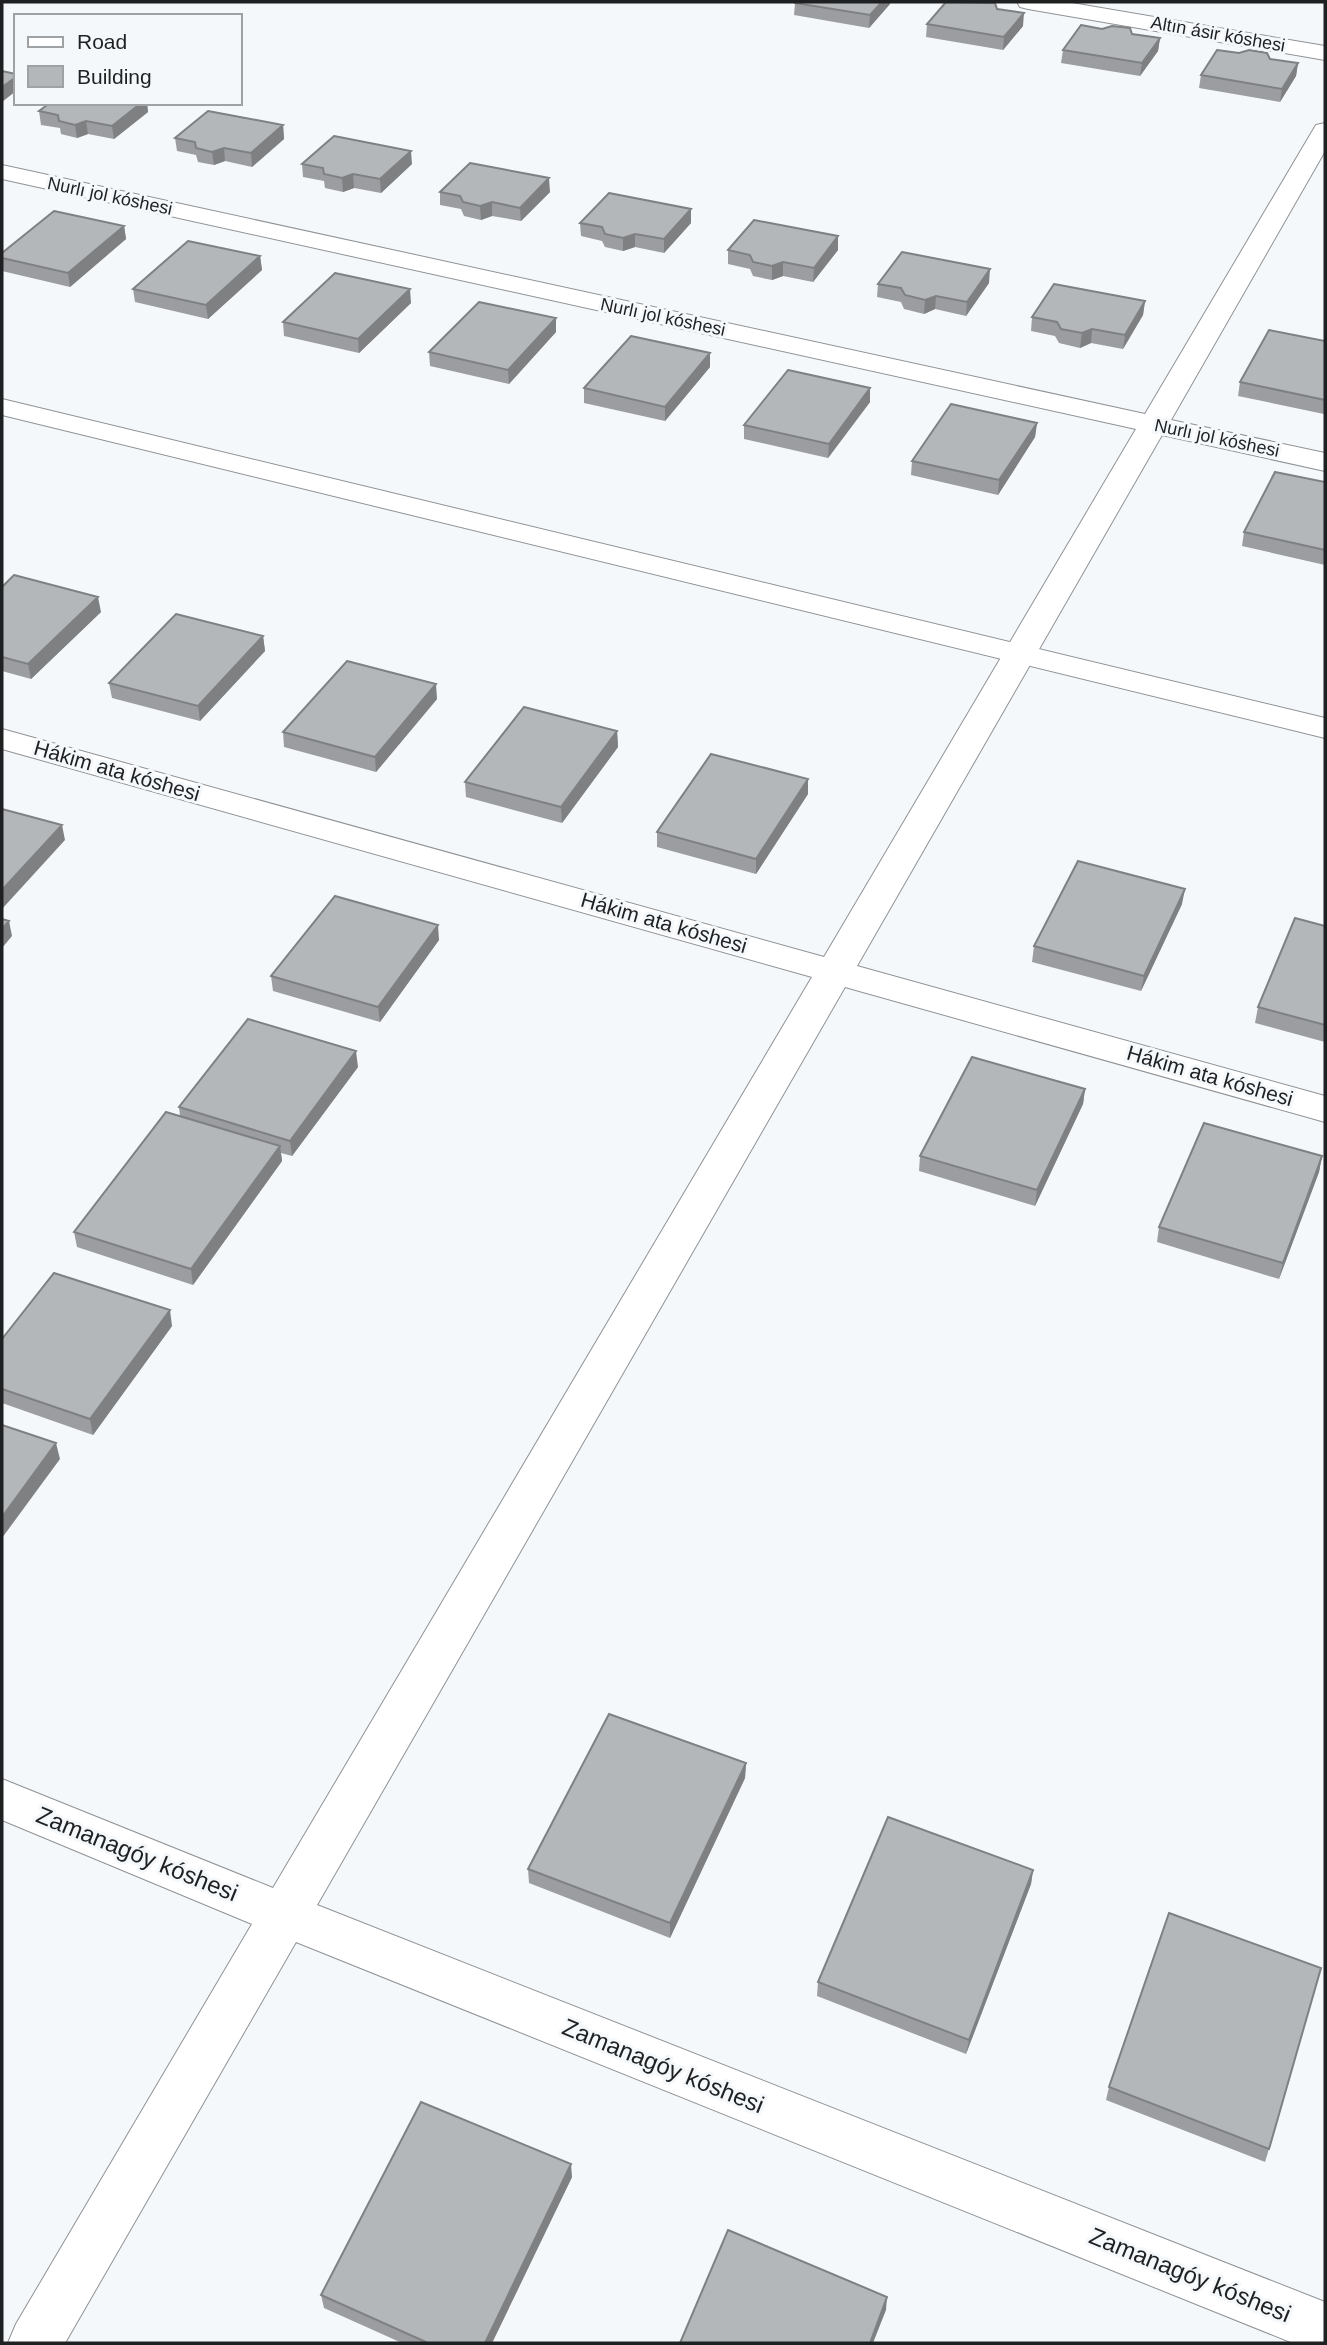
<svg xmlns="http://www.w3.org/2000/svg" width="1327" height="2345" viewBox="0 0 1327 2345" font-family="Arial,sans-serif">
<rect width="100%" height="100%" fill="#f5f8fb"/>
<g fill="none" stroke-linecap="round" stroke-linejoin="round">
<g stroke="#909396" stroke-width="2">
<path id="lane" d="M2,399L1325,718V738L2,415Z"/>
</g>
<g stroke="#909396" stroke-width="2">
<path id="street" d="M1017,2H1066L1325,46V60L1028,9L1020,7Z
M1325,123V151L1171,420L1325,453V471L1162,435L857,966L1325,1096V1122L845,987L317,1905L1325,2302V2343H1293L296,1942L65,2343H8L16,2324L252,1924L2,1820V1779L273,1888L812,977L2,749V729L824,957L1136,429L2,179V165L1145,414L1313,130L1316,125Z"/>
</g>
<use href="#lane" fill="#fff" fill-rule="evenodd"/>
<use href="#street" fill="#fff" fill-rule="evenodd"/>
</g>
<path fill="#9b9da0" d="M795,3L890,4L869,28L794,15Z
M997,9L1023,26L1003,50L926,37L927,24Z
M1102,29L1160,38L1158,51L1140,76L1061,63L1063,50Z
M1270,59L1298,63L1296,76L1280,102L1199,88L1201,75Z
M50,103H147L148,112L114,139L88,134L77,138L61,134L60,128L41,125L39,111Z
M283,125L284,139L252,167L225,161L214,165L198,162L196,155L177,151L175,138Z
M302,164H412L381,193L354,188L343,192L325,188L324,181L303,177Z
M440,192H550L521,221L492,216L481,220L464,216L461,209L440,205Z
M580,223H691L664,253L635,247L623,251L605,247L602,241L581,236Z
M124,226L126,239L70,287L2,271V253Z
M838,236V250L813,282L783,276L772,280L753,276L750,269L728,264V250Z
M260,256L262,270L208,319L135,302L133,289Z
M989,283L966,316L935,309L924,314L904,309L901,302L877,297L878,284Z
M1145,301L1143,315L1123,349L1091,343L1080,348L1059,343L1055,336L1031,331L1032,317Z
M411,303L359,353L284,336L283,322Z
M556,332L509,384L430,366L429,352Z
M1325,341V412L1324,414L1238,396L1240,382Z
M710,367L665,421L584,403V388Z
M870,388V402L828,458L744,439V425Z
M1037,423L1035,437L998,495L911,475L912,461Z
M1325,482V565L1242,546L1244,532Z
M2,587L101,612L31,679L2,671Z
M263,636L265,651L200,721L112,698L109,683Z
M437,699L376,772L284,747L283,732Z
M617,731L618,747L562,823L466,797L465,782Z
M808,779V794L756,874L657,847V832Z
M1182,904L1141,991L1032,962L1034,946Z
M1325,926V1042L1255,1023L1258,1007Z
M439,940L380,1022L273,991L271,976Z
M358,1067L292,1156L281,1153L282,1161L193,1285L77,1247L74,1232L180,1116L179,1107Z
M1085,1089L1083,1104L1035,1206L919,1171L920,1156Z
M1322,1156L1319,1172L1279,1279L1157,1242L1159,1227Z
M172,1326L93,1435L2,1403V1339Z
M746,1763L745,1778L670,1938L529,1883L528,1869Z
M1033,1870L1031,1884L966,2054L817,1996L818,1982Z
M1109,2087L1269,2149L1265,2162L1106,2100Z
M572,2177L492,2343H402L324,2308L321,2295Z"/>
<path fill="#7e8082" d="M882,2H890V4L869,28L870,15Z
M1024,13L1023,26L1003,50L1004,37Z
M1160,38L1158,51L1140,76L1142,63Z
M1298,63L1296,76L1280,102L1282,89Z
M16,77V91L2,102V87Z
M141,103H147L148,112L114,139L112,126Z
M86,121L88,134L77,138L75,125Z
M283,125L284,139L252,167L251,153Z
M224,148L225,161L214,165L212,152Z
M411,151L412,164L381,193L380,179Z
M353,174L354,188L343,192L342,178Z
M549,178L550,192L521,221L520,208Z
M492,202V216L481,220L480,206Z
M691,209V223L664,253V239Z
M124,226L126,239L70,287L68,273Z
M635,234V247L623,251V238Z
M838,236V250L813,282L814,268Z
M260,256L262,270L208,319L206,305Z
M783,262V276L772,280V266Z
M990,269L989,283L966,316L967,302Z
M410,289L411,303L359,353L358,339Z
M936,296L935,309L924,314L925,300Z
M1145,301L1143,315L1123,349L1125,335Z
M556,318V332L509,384L508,370Z
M1092,329L1091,343L1080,348L1082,333Z
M710,353V367L665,421V407Z
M870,388V402L828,458L829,444Z
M1037,423L1035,437L998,495L999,480Z
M98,597L101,612L31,679L28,664Z
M263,636L265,651L200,721L198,706Z
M436,684L437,699L376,772L375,757Z
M617,731L618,747L562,823L561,807Z
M808,779V794L756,874V859Z
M62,825L65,840L2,909V890Z
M1185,889L1182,904L1141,991L1144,976Z
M9,921L12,936L2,948V929Z
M438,925L439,940L380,1022L378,1007Z
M356,1051L358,1067L292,1156L290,1141Z
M1085,1089L1083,1104L1035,1206L1037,1190Z
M280,1146L282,1161L193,1285L191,1269Z
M1322,1156L1319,1172L1279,1279L1283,1263Z
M170,1310L172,1326L93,1435L90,1419Z
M56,1443L60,1459L2,1538V1517Z
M746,1763L745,1778L670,1938V1923Z
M1033,1870L1031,1884L966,2054L969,2040Z
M571,2164L572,2177L492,2343H485Z
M887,2297L886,2310L873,2343H870Z"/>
<path fill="#b4b7ba" stroke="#7e8082" stroke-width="2" d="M795,2H882L870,15L795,3Z
M946,2L995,3L997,9L1024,13L1004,37L927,24Z
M1081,25L1102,29L1112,26L1130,28L1132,34L1160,38L1142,63L1063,50Z
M1217,50L1239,53L1249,50L1267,53L1270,59L1298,63L1282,89L1201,75Z
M2,71L16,74V77L2,87Z
M50,103H141L112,126L86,121L75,125L59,121L58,115L39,111Z
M208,111L283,125L251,153L224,148L212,152L196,148L195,142L175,138Z
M334,136L411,151L380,179L353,174L342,178L324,174L323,168L302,164Z
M470,163L549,178L520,208L492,202L480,206L463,202L460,196L440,192Z
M609,193L691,209L664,239L635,234L623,238L605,234L602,227L580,223Z
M54,211L124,226L68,273L2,258V253Z
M754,220L838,236L814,268L783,262L772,266L753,262L750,255L728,250Z
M188,241L260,256L206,305L133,289Z
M902,252L990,269L967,302L936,296L925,300L905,295L901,288L878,284Z
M335,273L410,289L358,339L283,322Z
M1054,284L1145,301L1125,335L1092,329L1082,333L1061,329L1057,322L1032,317Z
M479,302L556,318L508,370L429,352Z
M1269,330L1325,341V400L1240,382Z
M631,336L710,353L665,407L584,388Z
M788,370L870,388L829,444L744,425Z
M951,404L1037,423L999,480L912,461Z
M1275,472L1325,482V550L1244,532Z
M14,575L98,597L28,664L2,657V587Z
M176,614L263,636L198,706L109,683Z
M347,661L436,684L375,757L283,732Z
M524,707L617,731L561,807L465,782Z
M711,754L808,779L756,859L657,832Z
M2,809L62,825L2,890Z
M1078,861L1185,889L1144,976L1034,946Z
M335,896L438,925L378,1007L271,976Z
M1295,918L1325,926V1025L1258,1007Z
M2,919L9,921L2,929Z
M248,1019L356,1051L290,1141L179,1107Z
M972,1057L1085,1089L1037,1190L920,1156Z
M166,1112L280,1146L191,1269L74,1232Z
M1204,1123L1322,1156L1283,1263L1159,1227Z
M54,1273L170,1310L90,1419L2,1389V1339Z
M2,1425L56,1443L2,1517Z
M609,1714L746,1763L670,1923L528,1869Z
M888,1817L1033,1870L969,2040L818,1982Z
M1169,1913L1321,1968L1269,2149L1109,2087Z
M421,2102L571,2164L485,2343H428L321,2295Z
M728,2230L887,2297L870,2343H680Z"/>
<g text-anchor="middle" stroke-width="6" stroke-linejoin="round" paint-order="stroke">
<g font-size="18" fill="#1f2021" stroke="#f5f8fb">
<text transform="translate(1218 34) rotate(10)" y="6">Altın ásir kóshesi</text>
<text transform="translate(110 196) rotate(12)" y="6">Nurlı jol kóshesi</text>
<text transform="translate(663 317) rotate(12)" y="6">Nurlı jol kóshesi</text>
<text transform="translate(1217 438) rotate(12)" y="6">Nurlı jol kóshesi</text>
</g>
<g font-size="21" fill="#1f2021" stroke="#f5f8fb">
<text transform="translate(117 771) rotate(16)" y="7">Hákim ata kóshesi</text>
<text transform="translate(664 923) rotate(16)" y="7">Hákim ata kóshesi</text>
<text transform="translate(1210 1076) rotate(16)" y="7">Hákim ata kóshesi</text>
</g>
<g font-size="24" fill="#1f2021" stroke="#f5f8fb">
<text transform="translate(137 1854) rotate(22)" y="8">Zamanagóy kóshesi</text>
<text transform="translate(663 2066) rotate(22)" y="8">Zamanagóy kóshesi</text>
<text transform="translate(1190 2275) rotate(22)" y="8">Zamanagóy kóshesi</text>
</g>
</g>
<rect width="1327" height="2345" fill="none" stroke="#1f2021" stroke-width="7"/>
<rect x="14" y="14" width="228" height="91" fill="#f5f8fb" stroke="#9fa2a4" stroke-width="2"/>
<rect x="28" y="37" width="35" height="10" fill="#ffffff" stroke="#9fa2a4" stroke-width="2"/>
<text x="77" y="49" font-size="21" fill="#1f2021">Road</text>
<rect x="28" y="66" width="35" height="21" fill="#b4b7ba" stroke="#9fa2a4" stroke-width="2"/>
<text x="77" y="84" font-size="21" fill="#1f2021">Building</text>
</svg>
